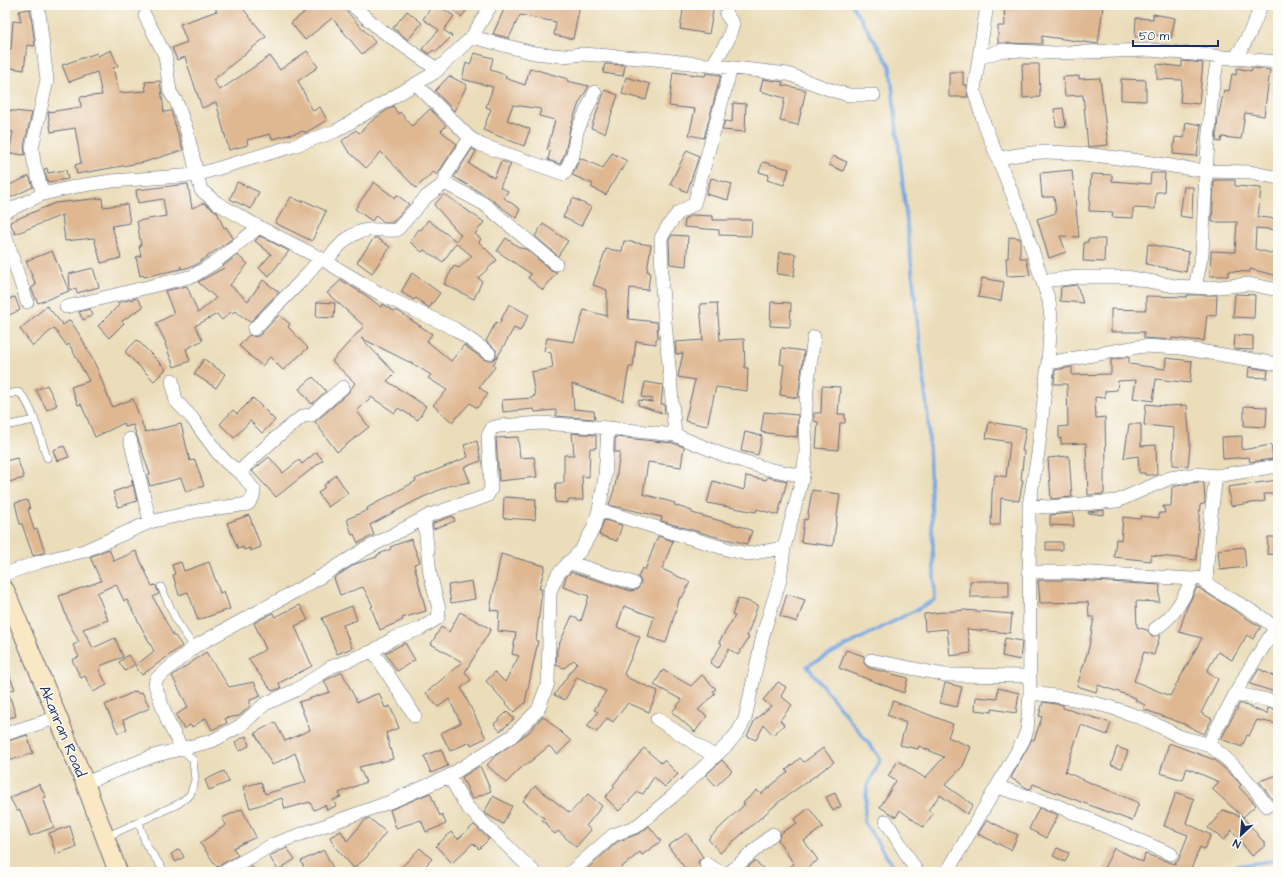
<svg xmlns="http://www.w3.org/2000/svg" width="1283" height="877" viewBox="0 0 1283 877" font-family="'Architects Daughter',sans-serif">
<rect width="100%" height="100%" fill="#fdfcf7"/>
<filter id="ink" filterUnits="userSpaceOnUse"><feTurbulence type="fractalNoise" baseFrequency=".025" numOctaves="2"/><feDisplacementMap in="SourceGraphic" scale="8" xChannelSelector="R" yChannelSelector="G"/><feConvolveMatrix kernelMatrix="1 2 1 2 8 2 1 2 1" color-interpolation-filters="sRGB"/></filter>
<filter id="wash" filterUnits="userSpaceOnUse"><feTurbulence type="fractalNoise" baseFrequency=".012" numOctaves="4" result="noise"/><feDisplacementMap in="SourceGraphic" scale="16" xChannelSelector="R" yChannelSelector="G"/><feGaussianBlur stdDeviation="0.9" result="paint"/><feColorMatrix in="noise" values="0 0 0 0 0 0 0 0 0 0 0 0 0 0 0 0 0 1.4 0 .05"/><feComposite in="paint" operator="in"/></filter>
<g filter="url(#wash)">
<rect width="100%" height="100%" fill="#ebddba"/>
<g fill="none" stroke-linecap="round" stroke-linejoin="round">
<path stroke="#74a8e1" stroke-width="3.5" d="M852,5L890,66L928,418L935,600L807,666L881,759L867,787L864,822L897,872
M1227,872L1237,866L1278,860"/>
</g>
<g id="blocks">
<path fill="#dfb892" d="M212,5H240L266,37L213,80L220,90L270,56L280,70L307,51L318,67L298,81L313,111L320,107L327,120L305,133L304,131L272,139L270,134L247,140L248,145L229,150L216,102L202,108L185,57L177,60L172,48L187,42L180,24L217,11Z
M314,5H344L346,11L375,42L362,54L332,18L305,40L291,23Z
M433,5H438L454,16L444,30L452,36L436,52L433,50L429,54L422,49L439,30L423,19Z
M457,5H471L461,17L453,10Z
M506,5H580L573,39L554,35L556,22L520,15L509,38L493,34Z
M684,5H714L709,34L680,29Z
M1004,5H1088L1103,7L1098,44L1042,36V44L998,43V26H1005Z
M30,9L35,46L27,45L24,70L5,67L7,48L11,49L13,21L21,22L19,11Z
M407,11L422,23L408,40L393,28Z
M1153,14L1175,18L1171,38L1145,33L1144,37H1135L1136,18L1153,19Z
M111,50L118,66L113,68L119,93L146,91L145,82L160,81L164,112L171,111L183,150L145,162L77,174L75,165L81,163L75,128L51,132L48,112L81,107L80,97L102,95L97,72L69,82L62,65L97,53L98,56Z
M474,53L493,58L490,70L506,75L505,78L525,85L530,68L568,79L567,81L589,86L579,103L570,128L565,153L560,164L548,160L550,151L547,150L555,120L539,116L541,109L513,105L507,120L530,129L524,146L483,130L491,109L486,107L493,87L462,79L466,63L470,65Z
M1182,61L1203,63L1199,104L1180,102L1182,80L1157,79V64L1182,67Z
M605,64L625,65L623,76L603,73Z
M1022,64H1039L1040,97L1023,98Z
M1237,68L1251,71L1252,68L1270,70L1264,116L1245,113L1241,139L1222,137L1221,142L1216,141L1218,118L1224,90L1229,91L1232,74L1236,75Z
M673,72L705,76L706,73L721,75L704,138L689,135L695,109L669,106Z
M949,72H963V85H967L968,97H949Z
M449,76L467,85L454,111L435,91Z
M1079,76V79L1100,78L1108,145L1088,147L1083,95L1065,96L1063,77Z
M626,77L650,84L646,100L622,94Z
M763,79L783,82L782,85L806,90L798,125L780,121L785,98L760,91Z
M1121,79L1146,80V101L1121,100Z
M605,90L618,95L605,133L591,128Z
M733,103L746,104L745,132L722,130L725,121L732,122Z
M393,106L398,114L400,112L412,126L430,109L446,126L441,131L457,144L437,175L433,172L416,188L381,152L366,168L348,151L342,141L356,130L359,133L373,120Z
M1063,108L1066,127L1056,126L1054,109Z
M5,110L32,113L24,146L25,155L9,153L13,132L5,131Z
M1186,122L1201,125L1197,156L1173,154L1175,137L1184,138Z
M472,149L476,151L469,164L494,178L501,161L511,164L500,187L508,191L504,198L520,209L516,218L488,197L454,177Z
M687,150L699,156L687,192L670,184Z
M612,153L627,161L622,171L620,170L606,195L591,187L593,184L572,175L580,158L603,168Z
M833,156L847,162L843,171L829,165Z
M763,162L789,169L784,185L767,180L769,175L759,172Z
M47,168L48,173L66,170L68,179L48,182L44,169Z
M1072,170L1079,237L1060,236L1066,252L1049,258L1037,219L1056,213L1054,197H1042L1040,173Z
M1151,173H1165L1164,192H1156L1155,209L1133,208V218L1112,217L1113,212L1089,211L1091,174L1112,175V181L1150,184Z
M29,176L33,187L5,200V187Z
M711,178L732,184L728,200L706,194Z
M1214,180H1235V186L1261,188L1258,217L1278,219V230L1256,228L1255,249L1278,255V276L1250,269V272L1229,271L1228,276H1210L1211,251L1235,252L1237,222H1212Z
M237,182L259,192L251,209L230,199Z
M374,182L395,198L397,195L409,204L393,222H384L376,215L372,221L355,209Z
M188,184L192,208L204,203L217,212L224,228L226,227L233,238L194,266L182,269L180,266L181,269L144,277L143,275L140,276L136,257L141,256L139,246H141L137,221L166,216L163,199L138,203L136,190Z
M1184,187H1193L1192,218L1180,216Z
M444,194L484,222L475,234L481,239L479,242L497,260L478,278L482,281L474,299L444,284L454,266L459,268L472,256L456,243L443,262L424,250L422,252L410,242L419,229L421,230L428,220L456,241L461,235L434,205Z
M291,197L302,202L303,200L326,211L312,241L275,223Z
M102,198L103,207L127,204L130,223L112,226L121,258L101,263L94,238L65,241L62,215L15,234L10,222L55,203Z
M573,198L591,207L581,226L563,217Z
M691,215L713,216V220H752L751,236L719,235V230L684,227L685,219Z
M543,224L568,241L558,256L535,236Z
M672,235L688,236L686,266L670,264L669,240Z
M260,236L289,251L269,276L259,268L271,254L255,241Z
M1009,237L1020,238V258H1026L1030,275L1007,276L1006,258H1008Z
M374,238H377L390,247L372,273L357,262Z
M506,238L520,248L526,249L551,270L557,272L543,290L528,278L531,274L497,251Z
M1088,239H1105L1104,262L1083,261L1084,242H1088Z
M624,241L651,245L647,271L650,272L648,290L630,288L628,319L657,322L658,339H656V344L636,341L633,367H629L623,401L572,384L574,409L594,411L595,419L556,416V410L535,412L534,409L503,412L502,400L533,398V396H535L531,372L553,368L551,353L544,351L547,338L574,342L584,310L607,316V290L593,285L606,249L622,251Z
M1148,244L1189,252L1186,272L1146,264Z
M52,251L69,291L38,303L31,288L36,285L26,261Z
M779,252L796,254L794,276L777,274Z
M237,255L248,264L230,285L248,301L263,280L279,292L250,322L235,311L233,313L231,312L222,320L217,314L195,326L203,340L186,349L190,361L174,367L165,344L166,343L156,323L174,314L165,291L187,286L198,313L216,298L198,282L224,268L223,266Z
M93,268L99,287L77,293L76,288L70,291L69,274Z
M412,273L440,293L429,308L416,298L414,300L401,292Z
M982,278L1004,282L1001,301L978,297Z
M341,280L367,296L381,307L383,304L393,311H398L432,334L427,341L451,361L464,345L485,360H493L496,357V350L486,341L496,322L499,324L509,304L529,315L520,331L514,328L493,365L495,367L479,387L488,394L477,408L470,403L452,422L433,405L447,390L428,378L431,375L417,366L361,338L395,373L387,381L426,406L418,420L398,408L395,413L371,397L357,411L369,427L337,452L315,422L348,393L355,383L332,361L364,326L327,293Z
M1077,285L1083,303L1060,301L1061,287Z
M1235,294L1255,295L1254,318L1233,317Z
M1187,295H1217L1216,316L1207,315L1204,341L1172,338V340L1144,338V332H1111V309L1146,310V296L1187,297Z
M15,297L20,310L5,317V300Z
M137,298L143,307L122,321L124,323L109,338L98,326L119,305L117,303Z
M317,302L335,303L334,318L316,317Z
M771,302L791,303L790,327L770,326Z
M717,303L720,340L744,339L745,368H748L747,391L716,387L707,426L685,421L695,380L678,377L683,353L676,354L675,342L703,340L700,304Z
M47,306L63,325L70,320L81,337L97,368L112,407L133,399L145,432L181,424L190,461L195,460L204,486L186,492L181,478L150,486L147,475L150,474L133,425L125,427L124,423L95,437L81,404L78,405L71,387L89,381L69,344L67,346L54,328L33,346L20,329Z
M90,309L93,315L83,320L79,312Z
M279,315L290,324L288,327L308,348L283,370L270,357L262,366L239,346L249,335L256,337L260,335Z
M1235,335L1253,336V350L1234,349Z
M137,340L166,369L154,381L125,352Z
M782,348L804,351L798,398L780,395L784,365L780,364Z
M1129,357V364L1165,369L1166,358L1192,361L1190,383L1156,379L1153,401L1133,398L1136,380L1118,381L1117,390L1105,391V398L1095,397L1096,418L1105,417L1106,468L1104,469V494L1088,495L1086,443L1061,444V438L1059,439V427L1068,426L1067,384H1054L1055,370L1072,367V375L1111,374V360Z
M204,359L225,374L216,388L194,374Z
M1249,367L1268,370L1267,378L1248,377Z
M313,377L326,391L312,404L299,389Z
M645,382L663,385L661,404H664L665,414L638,405L639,400L652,402L653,399L642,397Z
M47,385L57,405L47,410L36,390Z
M822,386L840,387L838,414H845V423H840L838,450L816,448L818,422L814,421V413H821Z
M253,398L275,420L262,433L250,421L234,438L220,424L233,410L237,414Z
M1146,404L1166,406L1187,405L1190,445L1188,466L1173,465L1174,428L1144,425Z
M1244,406L1267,407L1266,427L1244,426Z
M764,412L798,415L797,437L761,432Z
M989,422L1026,428L1022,451H1024L1021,480H1023L1019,501L1001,498L1000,525H991L992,492L995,475L1006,477L1010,442L986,438Z
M1129,424H1141V446L1156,445L1157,475H1145V473H1139L1138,456L1124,458Z
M745,432L762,436L758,455L741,451Z
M572,433L596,435V448H590L589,477L582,476L583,500H568V503L555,502L556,483H564V455H574Z
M1242,436V450L1271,445L1273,459L1250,462L1249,457L1223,459L1222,437Z
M518,437L520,458L534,457L537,477L499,481L496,438Z
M615,437L673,443L684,447L681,467L648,462L643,494L675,503L674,505L692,511V513L743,527L752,531L747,544L717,537L661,521L662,517L609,505L615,487L620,452H615Z
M477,441L481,461L464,467L470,482L448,486L417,500L370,525L374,535L358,543L354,534L352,535L347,519L368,510L367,508L416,481L415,479L468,457L464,445Z
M64,446L69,457L57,461L53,450Z
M316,452L323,460L276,497L252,471L269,457L283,473L299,460L302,464Z
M1069,456L1072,497L1051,499L1048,458Z
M17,458L24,478L5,483V461Z
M336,475L348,493L328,507L318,493L325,487L324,485Z
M746,476L766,480L767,477L787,481L778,515L757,509L756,512L707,503L713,481L744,490Z
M131,480H132L137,501L118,507L113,492L133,485Z
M1278,480V494H1264L1265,501L1231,506L1228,487Z
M1198,482L1204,483L1205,503L1204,504L1200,505L1196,560L1151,555V561L1114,557L1116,539L1121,540L1123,517L1140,519L1141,516L1159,518V513H1165L1163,506H1171L1172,487Z
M812,490L840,494L833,546L801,542L804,519L807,520Z
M504,497L536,499L535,520L503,518Z
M27,500L30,509H28L34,530L37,529L45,552L33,556L22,524H20L15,503Z
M1104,510V515L1088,513V512Z
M1073,513L1074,526L1050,525V515Z
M249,515L261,547L251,551L250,548L244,550L243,547L238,549L227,523Z
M453,516L455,521L433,529V523Z
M604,520L622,525L617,541L599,535Z
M658,536L673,541L662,569L690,582L682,598L680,597L666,643L648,637L654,617L624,606L617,627L640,637L624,674L630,679L658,691L649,712L628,703L613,722L607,718L597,732L587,726L598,712L594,710L606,691L577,677L565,700L554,695L577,663L574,660L564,668L556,665L557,649L572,616L581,621L589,596L563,587L566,577L571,572L631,591L638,589L641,582L638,577L642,568L645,570Z
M1268,537H1278V555L1267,554Z
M411,539L420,562L414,564L426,611L402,618L403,620L380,630L371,607L373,606L363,587L340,595L334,578L355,564L377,557V555L391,549L390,547Z
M1046,542H1062V550H1046Z
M1244,547L1246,567L1220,570L1218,550Z
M109,549L114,561L136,551L152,586L155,585L156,586L159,594L153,597L174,637L175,636L182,646L142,675L135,666L154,651L127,600L124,601L116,584L97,593L108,620L83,629L93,648L115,638L123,657L100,666L101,669L99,670L107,685L93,692L85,676L81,678L72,660L79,657L73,645L79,642L69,623L59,596L101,581L90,557Z
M501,554L545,566L539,589H542L536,641H538L525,703L514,712L486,681L495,672L505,682L519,656L512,654L516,633L498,631L499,611L490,610Z
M181,562L184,571L209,562L220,593L224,591L230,609L198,620L188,592L179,595L173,575L175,574L172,565Z
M1038,580H1075L1160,585L1159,602L1136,601L1137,627L1147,630L1152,636L1160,635L1154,655L1144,652L1134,681L1170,696L1202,638L1179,632L1187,607L1197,587L1261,627L1253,639L1247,635L1232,660L1218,652L1207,671L1218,679L1201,713L1212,719L1204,734L1184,724L1143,709L1145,705L1135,700L1136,698L1098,685L1096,692L1077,686L1089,647L1094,617H1089L1088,602L1040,603Z
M472,581L475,599L451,603L448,585Z
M970,581H1009V597H970Z
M787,594L805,600L797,622L780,616Z
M738,598L758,605L747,636L749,637L738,655L729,649L718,668L710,663L722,644L719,642L735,616L732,615Z
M300,605L308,620L295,626L312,666L279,683L281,688L272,691L248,659L266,649L254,623L273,613L275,617Z
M352,606L357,620L343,625L352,648L337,654L322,618Z
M964,610L1012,614L1010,633L967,629L971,653L950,656L947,629L925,631L924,614Z
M460,612L491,629L465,672L471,680L461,688L486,738L471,745L470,742L450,751L441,733L461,723L449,699L438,707L426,693L462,662L431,644L441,627L449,632Z
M1005,638L1022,641L1020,660L1002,656Z
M405,643L415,660L397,671L385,653Z
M846,650L864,656V663L869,668L908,678L904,693L839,668Z
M206,652L229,687L254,682L261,696L250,700V706L239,716L225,718L227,723L212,730L206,718L192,727L190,725L184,729L176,715L188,707L172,676Z
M128,655L135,664L125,671L119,662Z
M5,665L15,689L8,691L16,716L5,719Z
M1259,669L1278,678V693L1250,684Z
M663,670L691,686L702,675L716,689L713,691L715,694L698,710L707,716L695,732L672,712L682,700L654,685Z
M342,672L357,702L379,693L385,708L390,706L399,728L386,733L393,759L359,767L366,782L339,793L341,797L333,800L336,806L327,810L325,805L314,810L310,802L285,809L282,798L250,808L243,787L261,782L265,794L306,782L295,753L272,765L255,733L275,722L285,741L310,730L299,702L330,692L324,681Z
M778,682L786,687L781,696L792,705L780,720L784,725L773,735L764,725L756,740L747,736L755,720L771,706L763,700Z
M945,683L962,687L957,707L940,703Z
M998,688L1019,693L1016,713L992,709V712L975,710L976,697L997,699Z
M136,691L139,694L142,692L150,708L123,720L127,729L118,733L105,705Z
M893,701L953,724L948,737L971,747L963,766L945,785L973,805L967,814L940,795L928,810L933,814L923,827L900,810L896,817L880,807L896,781L888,776L898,761L925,778L944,757L919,746L918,749L900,745L906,723L887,715Z
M1043,702L1063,705V708L1111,723L1107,735L1081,725L1065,772L1139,803L1132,821L1033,784L1031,789L1027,788L1011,778L1032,739L1034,740L1042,717L1039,716Z
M1240,703L1267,714L1268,708L1278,710V724L1257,720L1249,736L1247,735L1242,747L1221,739Z
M507,712L514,719L500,731L494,724Z
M543,716L571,741L558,754L549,746L526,765L525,764L506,783L487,765L496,755L528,733Z
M27,735L33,753L5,762V742Z
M246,736L249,746L239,751L235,742Z
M1169,743L1215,760L1235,778L1241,785L1239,787L1256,805L1243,817L1266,845L1252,856L1232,830L1224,840L1208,828L1223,810L1243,817L1212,789L1219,782L1187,768L1183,780L1160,773Z
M1117,747L1128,751L1122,768L1111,765Z
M644,748L661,763L664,760L678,774L665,787L654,777L643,794L638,792L619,811L605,797L615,787L613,785Z
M823,748L834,762L780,801L720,853L708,839L745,804L743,803L757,790L761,794L788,772L786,770L800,758L804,762Z
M441,749L448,766L431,773L424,756Z
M722,760L732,771L716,786L706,775Z
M480,766L491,791L472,799L462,777Z
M224,771L229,782L209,790L205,780Z
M1278,775V797L1272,799L1259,781Z
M39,784L46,797L43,798L54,827L30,836L20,810L17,811L10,798Z
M535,786L570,813L588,794L602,806L586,826L591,830L576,847L558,831L555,834L548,828L549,826L542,820L544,818L523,801Z
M1176,792L1194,799L1186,823L1211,835L1204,849L1200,847L1191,869L1194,870V872H1102L1114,848L1143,862L1145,854L1175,864L1176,861H1178L1188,835L1164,826Z
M430,793L440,816L442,814L446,824L426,832L421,820L396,828L390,810Z
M835,793L841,806L833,811L826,797Z
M493,796L512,806L503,824L484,813Z
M809,808L823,827L804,841L818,860L802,872H783L794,864L778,840L781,833L797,823L794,820Z
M1039,808L1058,815L1046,838L1029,829Z
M242,809L256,837L233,848L238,855L217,867L200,843L226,825L222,818Z
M369,818L386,832L366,858L354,868L333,845H334L330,837L341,831L347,841L365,820Z
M987,820L1018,835L1011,850L978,834Z
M474,825L489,839L479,849L473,843L452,863L436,846L451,832L458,839Z
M70,826L76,847L56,854L49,833Z
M649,826L661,841L642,855L640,852L616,872H588L586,870L617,842L640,833Z
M687,833L703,857L699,860L698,864L704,872H688L668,846Z
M287,848L295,859L278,870L269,856Z
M420,848L432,859L419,872H397Z
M1057,848L1069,853L1065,862L1053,856Z
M179,849L184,857L176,862L171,854Z
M324,850L335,872H306L301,861Z
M755,861L767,872H742Z
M251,866L253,868L249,871L250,872H240Z"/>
</g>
</g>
<g filter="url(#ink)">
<use href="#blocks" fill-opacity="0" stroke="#646c7e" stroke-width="1"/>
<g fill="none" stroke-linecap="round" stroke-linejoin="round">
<g stroke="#646c7e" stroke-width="8">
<path id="lane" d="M5,395L18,392C31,399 42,443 47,458
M5,426L34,420
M161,587L177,622L194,647
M139,822L146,845L165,872
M106,837L178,804L190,795L195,780L193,760L182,749"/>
</g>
<g stroke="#646c7e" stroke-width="14">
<path id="street" d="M38,5L47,80L32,148L34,163L43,194
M352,5L378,28L438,70
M145,16L165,55L170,92L176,101L186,128L201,190L217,203L259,227L320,258L382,295L455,329L489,353
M472,37L534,53L563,56L582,54L654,59L788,74L831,90L849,95H874
M979,58L1002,50L1055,53L1150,50L1278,62
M1234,59C1247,42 1254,25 1261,5
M712,66L728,40L733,24L726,14
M416,84L470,138L481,145L564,174L573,155L577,131L595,92
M470,138L446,175L445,183L484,204L556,264
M998,158C1013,156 1030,152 1046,152C1100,153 1153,164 1206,171L1212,92L1218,57
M5,212L43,194L78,186L112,181L196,175L293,146L336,131L434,73L472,37L491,5
M5,235L27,302
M326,261C338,247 349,232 368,230C378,229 387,231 397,230L426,197L445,183
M1043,281L1078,277H1127L1175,286L1209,288L1249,284L1278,290
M1195,287L1202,254L1206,171L1250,172L1278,178
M66,307L193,276L214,263L259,227
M254,329L306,276L320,258
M1048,363L1143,346L1181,348L1278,364
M172,380L176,401L192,418L217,452L227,463L241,473
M675,435L662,288L661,238L668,226L678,213L694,204L731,68
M130,439L150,522
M1216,476L1209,531L1206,583C1228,600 1255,609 1275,628
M1029,505L1047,507L1117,501L1170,478L1198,474L1216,476L1278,466
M599,510L730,550L748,554L784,548
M568,562L633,583
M1028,572H1075L1192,579L1205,578
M5,574L39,562L84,551L150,522L197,511L248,504L253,497L254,490L241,473L246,465L278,436L303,416L311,415L343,387
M1155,629C1174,617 1184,598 1192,579
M373,651L415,716
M871,660L945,675L1029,676
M1030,693C1070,697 1111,704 1148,721C1160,726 1170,732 1181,737C1190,740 1200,741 1208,745C1229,757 1254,787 1267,806
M1237,694L1278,702
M657,719L714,756
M5,734L56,718
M1208,745L1246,674L1278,624
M182,749L168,722L155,685L156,679L194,647L312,582L362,551L430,515L487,496L491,489L488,436L492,428L499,426L542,423L608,428
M449,776L467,807L534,872
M85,783L153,756L212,741L240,726L265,704L296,690L331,667L373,651L394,638L420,629L438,618L439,609L430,574L424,518
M997,787L1053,804L1171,854
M886,821L917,872
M706,864L720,872
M224,872L274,844L395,800L449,776L512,736L538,710L548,683L550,591L558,574L581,550L593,529L599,510L605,477L608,428L675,435L721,454L768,469L803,476
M571,872L613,835L637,826L673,796L727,745L738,732L745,719L764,631L780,580L784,548L803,476L806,451L805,425L807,388L814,337
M730,872L773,834
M947,872L1011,762L1023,741L1027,730L1030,693L1029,505L1038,453L1048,363L1051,318L1049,301L1020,213L985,126L974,90L987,5"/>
</g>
<g stroke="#646c7e" stroke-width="20">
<path id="secondary" d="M5,590L85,783L118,872"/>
</g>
<use href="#lane" stroke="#fff" stroke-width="7"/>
<use href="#street" stroke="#fff" stroke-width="13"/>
<use href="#secondary" stroke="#fae7c3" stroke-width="18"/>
</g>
</g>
<g text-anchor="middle" stroke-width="3.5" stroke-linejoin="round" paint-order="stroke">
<g font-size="15" fill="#1b2f5e" stroke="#fdfcf7">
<text transform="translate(63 731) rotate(67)" y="5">Akanran Road</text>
</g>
</g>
<rect width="1283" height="877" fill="none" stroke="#fdfcf7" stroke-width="20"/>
<g transform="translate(1241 835) rotate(206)" stroke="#fdfcf7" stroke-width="3" paint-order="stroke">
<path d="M0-3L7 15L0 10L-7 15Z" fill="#1b2f5e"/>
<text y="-6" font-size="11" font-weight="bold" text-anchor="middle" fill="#1b2f5e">N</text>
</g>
<path d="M1133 40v6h85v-6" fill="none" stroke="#1b2f5e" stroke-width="2"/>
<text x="1139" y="40" font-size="12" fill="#1b2f5e" stroke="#fdfcf7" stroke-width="3" paint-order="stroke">50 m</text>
</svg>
